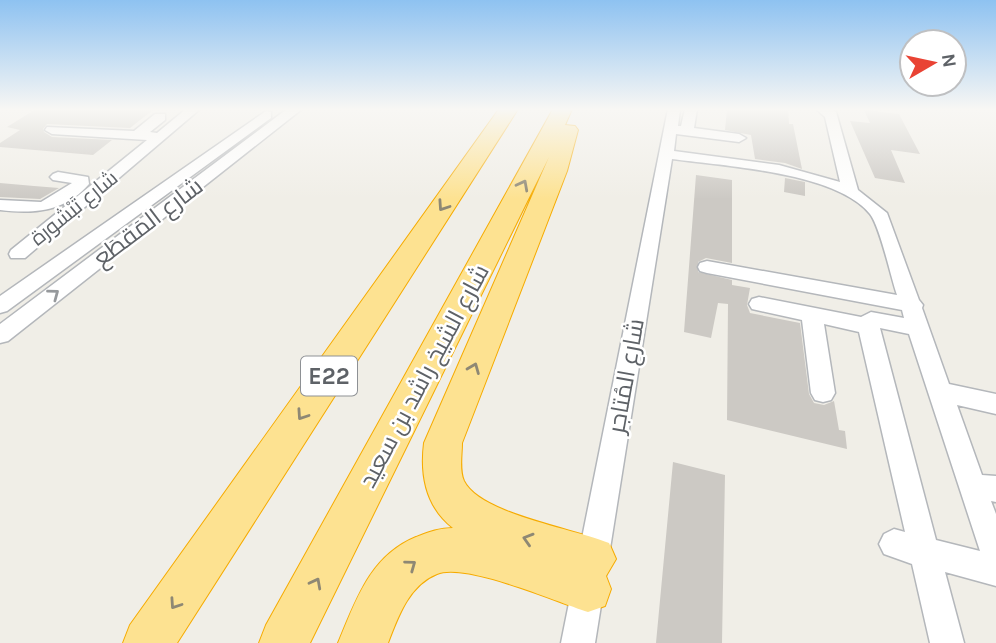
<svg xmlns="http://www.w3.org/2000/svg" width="996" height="643" viewBox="0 0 996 643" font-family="Karla,Cairo,sans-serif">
<rect width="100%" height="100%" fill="#f0eee7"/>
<path fill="#ccc9c4" d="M36,109H154L130,128L47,124L43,129L44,132L52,137L112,140L93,155L0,147V143L20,130L7,127Z
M727,109H788L789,124H793L802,169L785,163L755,159L751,135L725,130Z
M864,110L899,114L920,154L891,150L905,183L875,178L850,121L870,123Z
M696,175L732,180V263L706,258L698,262V272L732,280V285L750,288L747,305L750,313L800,323L809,394L814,403L824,405L834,401L839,430L845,431L847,449L727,420L728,304L718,303L711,338L684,332Z
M785,178L805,182V196L784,192Z
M0,183L34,186L59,188L40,199L0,197Z
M673,462L725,475L722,643H656Z"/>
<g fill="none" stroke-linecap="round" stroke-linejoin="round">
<g stroke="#b4b7bb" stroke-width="3">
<path id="minor" d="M186,109H200L25,258H11L9,254L11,250L147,140L52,134L45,130L47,127L134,131L155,114H165V120L150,132L157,133Z
M287,109H302L8,341L0,343V324Z
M668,109H680L678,126H681L685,109H697L694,128L739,134L746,138L739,142L676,134L674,151L779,165L840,182L825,117L816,109H831L836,112L858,190L887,213L919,300L923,305L922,308L949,384L996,394V414L957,405L982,475L996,476V502L991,501L996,514V586L945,572L964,643H930L912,564L884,554L879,544L884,534L894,529L905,532L859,332L824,324L835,393L831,400L823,402L815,400L811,393L802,320L752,309L749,304L752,299L759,297L861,317L871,312L904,318L902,310L707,273L700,271L698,267L700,263L707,261L897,295C891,278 880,226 870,214C836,172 723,166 672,159L595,643H561ZM880,328L909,334L980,551L936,540Z
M266,111L271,112V118L7,311L0,313V296Z
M58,172L88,177L89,184C65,212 34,214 0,210V200L41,202L72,183L53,180L50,177L53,174Z"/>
</g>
<g stroke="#f6ab01" stroke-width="2">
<path id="highway" d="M499,109H518L177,643H123L130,625Z
M553,109H572L565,125L575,126L578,130L567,171L462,443C462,455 459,470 464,481C480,514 575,529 609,543L616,559L606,576L611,589L605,606L588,612C557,602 465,562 437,574C409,585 398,617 388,643H338C356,600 370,556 416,537C429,532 439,528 453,528C426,507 420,475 424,443L549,157L310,643H259L266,625Z"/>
</g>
<use href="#minor" fill="#fff" fill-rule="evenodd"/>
<use href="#highway" fill="#fde291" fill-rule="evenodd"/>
</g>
<defs><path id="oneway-chevron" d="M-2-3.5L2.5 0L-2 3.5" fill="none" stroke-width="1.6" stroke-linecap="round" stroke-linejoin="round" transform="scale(1.75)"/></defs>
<g stroke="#8e8874">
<use href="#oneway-chevron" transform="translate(523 185) rotate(-62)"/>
<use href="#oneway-chevron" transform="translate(443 206) rotate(124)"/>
<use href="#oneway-chevron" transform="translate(474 368) rotate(-68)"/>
<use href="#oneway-chevron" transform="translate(302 415) rotate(124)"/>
<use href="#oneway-chevron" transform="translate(528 539) rotate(-163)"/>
<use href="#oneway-chevron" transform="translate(411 565) rotate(-36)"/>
<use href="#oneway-chevron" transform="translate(316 583) rotate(-62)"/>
<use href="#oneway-chevron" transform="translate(175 604) rotate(124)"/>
</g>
<use stroke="#96999c" href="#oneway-chevron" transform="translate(54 294) rotate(-37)"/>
<linearGradient id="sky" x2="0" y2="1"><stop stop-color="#8ec2f1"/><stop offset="0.55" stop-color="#f8f7f4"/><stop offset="1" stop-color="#f8f7f4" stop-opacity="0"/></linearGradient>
<rect width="996" height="199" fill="url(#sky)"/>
<g text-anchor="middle" stroke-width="5" stroke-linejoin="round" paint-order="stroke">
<g font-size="21" fill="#5e6267" stroke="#fff">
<text transform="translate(74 208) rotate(-39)" y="7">شارع تَبْشورة</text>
</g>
<rect fill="#fff" stroke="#8e9195" stroke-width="2" x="301" y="356.5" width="56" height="39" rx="5"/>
<g font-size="23" font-weight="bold" fill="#5e6267">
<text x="329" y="384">E22</text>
</g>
<g font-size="24" fill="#5e6267" stroke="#fff">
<text transform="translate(148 222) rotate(-37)" y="8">شارع المَقطَع</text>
<text transform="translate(424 376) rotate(-62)" y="8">شارع الشيخ راشد بن سعيد</text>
<text transform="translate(626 376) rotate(-80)" y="8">شارع المُتاجر</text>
</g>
</g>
<g transform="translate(933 63) rotate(81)"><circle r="33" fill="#ffffff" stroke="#bfc0c2" stroke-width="2"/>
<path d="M0-5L12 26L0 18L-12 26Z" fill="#e94334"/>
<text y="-10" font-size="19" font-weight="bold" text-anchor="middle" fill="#5e6267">N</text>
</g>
</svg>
